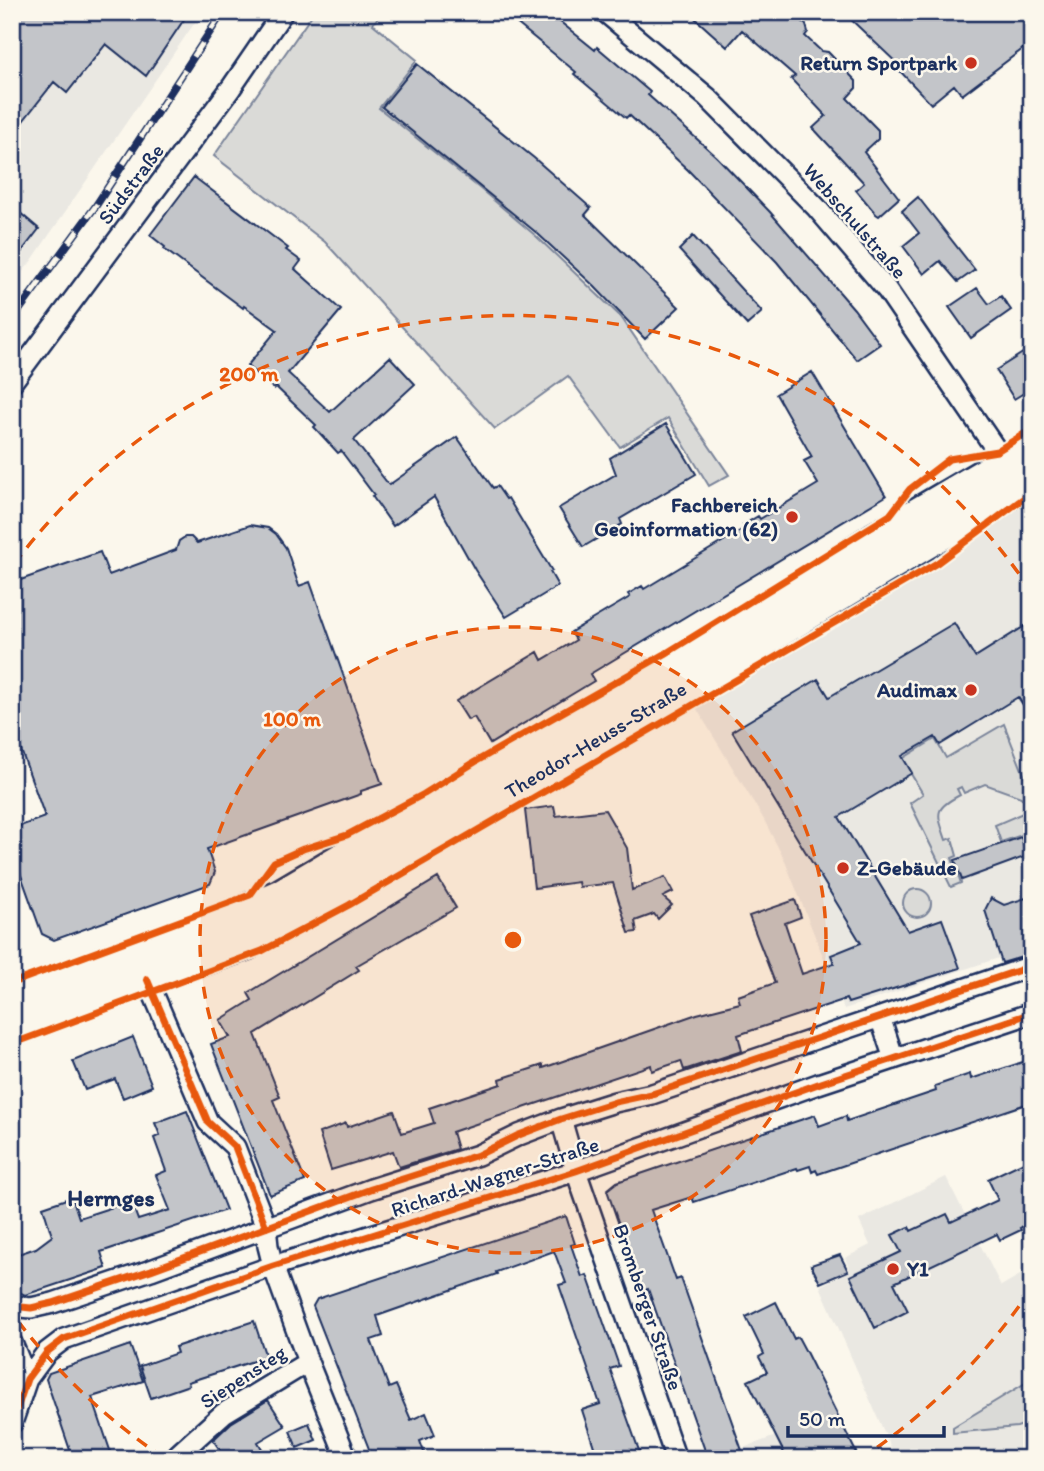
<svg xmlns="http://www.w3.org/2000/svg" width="1044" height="1471" viewBox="0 0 1044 1471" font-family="Itim,sans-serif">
<rect width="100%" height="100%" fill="#fbf7ec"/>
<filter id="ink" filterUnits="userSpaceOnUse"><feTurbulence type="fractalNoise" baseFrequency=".0143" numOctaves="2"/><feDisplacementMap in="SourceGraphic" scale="14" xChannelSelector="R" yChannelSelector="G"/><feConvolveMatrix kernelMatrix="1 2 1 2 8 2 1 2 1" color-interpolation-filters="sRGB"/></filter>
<g filter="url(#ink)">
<path fill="#eae8e2" d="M12,12H202L30,263L12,284Z
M1022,503H1032V947L844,1009L784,859L763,818L695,706L795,640Z
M946,1177L1001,1286L1032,1268V1459H896L820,1286L850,1271L845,1258L870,1245L859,1220Z
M776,1436L787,1459H712Z"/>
<path fill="#dadad7" stroke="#7a849a" stroke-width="2" d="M314,12H382L373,24L417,60L379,108L478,187L536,236L621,317L729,475L709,486L668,418L620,447L568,376L495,429L325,242L214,156Z
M1004,724L1032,795V857H1030L1022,835L1001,842L995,825L1030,810L1021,797L985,784L964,793L961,787L957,789L960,795C933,809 937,813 946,840L952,838L957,856L952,858L961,883L951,887L910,803L923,794L902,759L935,739L946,758Z
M903 903a14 14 0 1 1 28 0a14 14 0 1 1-28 0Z
M1032,1379V1422L1017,1427L953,1433V1427Z"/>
<path fill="#c3c5c9" stroke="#1b2f5e" stroke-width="2" d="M12,12H189L146,76L106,44L67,93L54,82L12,135Z
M503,12H548L595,50L597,47L650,92L648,95L717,157L770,212L854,309L880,344L857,360L777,262L688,170L629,115L626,118L574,74L576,72Z
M688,12H792L806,25L808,32L805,36L821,51L828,52L856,81V88L847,98L878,130V139L864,152L899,198L879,216L876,214L856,190L864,183L813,128L826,116L791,79L795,76L742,30L727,47Z
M843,12H1032V42L962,95L954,85L931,104L897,68L900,66Z
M417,64L534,158L591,208L585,215L679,307L645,339L594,286L538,234L382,107Z
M194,177L288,248L286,250L301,261L295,269L341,310L288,373L330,412L390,357L415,384L354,440L389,485L457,437L493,488L497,486L506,499L508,498L552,571L550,572L558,586L506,617L475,570L434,497L393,526L372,496L374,495L341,451L338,453L314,427L316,425L276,387L274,389L247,366L277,330L244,306L243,308L231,299L164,249L165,247L150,235Z
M918,197L975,270L958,282L940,261L924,274L903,246L919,233L902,211Z
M12,206L39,229L12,264Z
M693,236L762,312L747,325L679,250Z
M977,288L989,304L1001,296L1011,310L971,338L949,307Z
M1032,347V388L1014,399L996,370Z
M812,372L886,496L590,674L594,681L490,744L474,717L468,720L456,701L538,652L542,660L576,640L571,632L630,597L628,594L642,586L644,589L745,528L743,525L758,516L760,519L818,484L804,461L812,457L776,394Z
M666,424L696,474L620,519L622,524L583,547L559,508L616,474L610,458Z
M250,525L268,528L276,534L286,548L299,586L310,582L382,784L361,791V794L207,849L215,872L210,884L54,940L42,934L12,850V829L45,817L12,725V583L100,552L109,575L176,550L179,541L185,537H191L197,543Z
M954,623L975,657L1025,626L1032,638V719L1018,697L940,745L935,737L902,756L912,773L839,817L908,931L942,919L960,968L848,1003L846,999L738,1035L742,1051L684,1070L681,1061L652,1071L651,1065L452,1132L457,1149L399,1167L393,1151L331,1170L319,1133L346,1123L347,1127L394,1111L402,1133L434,1123L429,1108L501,1084L500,1079L543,1065V1068L697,1014L740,1003L738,996L775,983L749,916L795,900L801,917L785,923L802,974L834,963L831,955L861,943L732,731L818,679L829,697Z
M554,806L556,816L605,810L627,848L632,890L665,877L673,892L663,897L672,905L658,919L654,914L635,921L637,932L629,933L613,883L579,887L578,882L534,888L525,810Z
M1021,837L1027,856L962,880L955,860Z
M438,878L456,908L356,966L359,970L255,1034L280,1097L273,1100L305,1181L270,1195L211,1044L230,1037L220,1020L252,1000L248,993Z
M1032,896V954L1002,963L985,910L991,898L1004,905Z
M133,1037L152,1086L123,1098L115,1079L85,1090L73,1061Z
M1032,1059V1102L818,1174L816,1170L812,1172L810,1166L798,1170L797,1168L694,1202L692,1197L651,1210L676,1280L681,1278L745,1459H708L648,1289L642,1291L607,1190L617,1182L815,1115L819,1126L846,1116L847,1121L936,1091L935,1086L970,1074L971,1079Z
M187,1111L226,1210L101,1252L106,1268L25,1295L17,1291L12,1277V1256L36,1248L52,1236L43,1207L72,1197L79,1218L131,1201L138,1220L170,1210L156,1175L166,1171L154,1138L160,1135L155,1123Z
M1032,1158V1222L1020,1228L1021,1230L1000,1240L997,1234L894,1283L908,1311L875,1328L850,1276L901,1252L892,1235L909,1227L911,1231L947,1214L951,1222L998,1200L988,1179Z
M566,1216L575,1244L571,1245L582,1277L587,1275L619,1366L610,1369L642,1459H598L582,1410L600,1404L559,1285L566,1283L554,1251L496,1272L497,1274L377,1316L383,1336L371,1340L389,1388L396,1385L411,1420L426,1413L435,1435L420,1441L425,1455L417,1459H373L313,1306L317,1299Z
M840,1255L848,1271L820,1283L811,1265Z
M776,1302L794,1339L798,1337L806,1352L856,1452L843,1459H787L748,1381L767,1372L759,1357L764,1354L746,1317Z
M254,1321L266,1357L188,1382L189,1385L151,1398L140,1366L177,1353L175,1347Z
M130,1345L143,1381L92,1397L113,1459H73L46,1379L49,1373Z
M268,1400L285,1426L258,1442L268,1459H226L213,1440L231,1423Z
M309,1423L316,1440L297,1448L290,1431Z"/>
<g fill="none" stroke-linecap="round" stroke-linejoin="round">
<g stroke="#1b2f5e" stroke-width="24">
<path id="minor" d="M605,12L707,97L816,207L887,290L1010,470
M12,382L231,88L283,12
M154,972L147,979L208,1122L235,1147L266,1227L268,1246L273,1266L308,1362L347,1459
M880,1017L894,1059
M561,1119L576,1171L676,1459
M12,1306L31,1308L53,1303L151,1270L371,1189L478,1155L519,1135L561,1119L615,1102L652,1094L1032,966
M12,1343L27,1379
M12,1423L27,1379L47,1352L64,1339L273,1266L576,1171L818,1084L1032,1013
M173,1459L224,1413L308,1362"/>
</g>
<g stroke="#1b2f5e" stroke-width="37">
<g id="primary">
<path d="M12,1003L189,936L280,896L525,751L691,657L874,540L1032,447"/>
<path id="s1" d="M12,1027L247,943L335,896L1032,479"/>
</g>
</g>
<use href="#minor" stroke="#fbf7ec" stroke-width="19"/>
<use href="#primary" stroke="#fbf7ec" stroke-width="32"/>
<g stroke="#1b2f5e" stroke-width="8">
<path id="rail" d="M12,320L95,207L223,12"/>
</g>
<use href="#rail" stroke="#fbf7ec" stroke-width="5" stroke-dasharray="16" stroke-linecap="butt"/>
<g stroke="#fbf7ec" stroke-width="11">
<path id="cycleway" d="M147,979L208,1122L235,1147L266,1227
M12,983L250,895L274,862L303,849L347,835L424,794L475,762L665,654L890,515L910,489L949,459L997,451L1032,429
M12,1044L262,951L349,905L937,563L1032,492
M12,1306L31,1308L53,1303L151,1270L371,1189L478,1155L519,1135L561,1119L615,1102L652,1094L1032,966
M12,1423L27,1379L47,1352L64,1339L273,1266L576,1171L818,1084L1032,1013"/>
</g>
<use href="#cycleway" stroke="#e8590c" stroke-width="7"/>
</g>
</g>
<circle cx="513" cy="940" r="313" fill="#e8590c" fill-opacity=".12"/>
<g fill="none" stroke="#e8590c" stroke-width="3.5" stroke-dasharray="12 9">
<circle cx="513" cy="940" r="313"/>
<path d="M1031 1289A625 625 0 0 1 862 1458M164 1458A625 625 0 0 1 14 1316M14 564A625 625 0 0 1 1031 591"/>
</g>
<g fill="#c8321e" stroke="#fbf7ec" stroke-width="2.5">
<circle cx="971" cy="63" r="7"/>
<circle cx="792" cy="517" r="7"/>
<circle cx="971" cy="690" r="7"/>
<circle cx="843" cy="868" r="7"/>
<circle cx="893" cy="1269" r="7"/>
</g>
<g text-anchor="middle" stroke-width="5" stroke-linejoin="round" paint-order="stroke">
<g font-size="21" font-weight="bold" fill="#1b2f5e" stroke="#fbf7ec" text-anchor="end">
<text x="957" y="70">Return Sportpark</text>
<text x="778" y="512">Fachbereich<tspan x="778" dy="24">Geoinformation (62)</tspan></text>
<text x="957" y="697">Audimax</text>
<text x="857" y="875" text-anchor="start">Z-Gebäude</text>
<text x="907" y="1276" text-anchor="start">Y1</text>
</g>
<g font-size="21" fill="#1b2f5e" stroke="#fbf7ec">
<text transform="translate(131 184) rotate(-53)" y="7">Südstraße</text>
<text transform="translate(855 221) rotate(49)" y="7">Webschulstraße</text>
<text dy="7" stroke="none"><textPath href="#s1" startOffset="653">Theodor-Heuss-Straße</textPath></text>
<text transform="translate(495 1177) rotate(-18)" y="7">Richard-Wagner-Straße</text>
<text transform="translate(648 1307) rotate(71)" y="7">Bromberger Straße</text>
<text transform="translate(243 1377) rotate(-33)" y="7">Siepensteg</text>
</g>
<g font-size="23" font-weight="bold" fill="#1b2f5e" stroke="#fbf7ec">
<text x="111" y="1206">Hermges</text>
</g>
</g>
<circle cx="513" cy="940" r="10" fill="#e8590c" stroke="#fbf7ec" stroke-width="3.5"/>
<g font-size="21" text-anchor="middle" font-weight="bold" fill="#e8590c" stroke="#fbf7ec" stroke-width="5" stroke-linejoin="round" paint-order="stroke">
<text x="249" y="381">200 m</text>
<text x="292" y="726">100 m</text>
</g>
<rect width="1044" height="1471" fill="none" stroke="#fbf7ec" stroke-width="42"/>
<rect x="21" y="21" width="1002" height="1429" fill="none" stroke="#1b2f5e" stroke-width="2.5" filter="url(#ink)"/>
<path d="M788 1426v10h156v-10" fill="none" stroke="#1b2f5e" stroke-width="3.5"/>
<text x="799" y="1426" font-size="21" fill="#1b2f5e" stroke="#fbf7ec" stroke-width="5" paint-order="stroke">50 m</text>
</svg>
